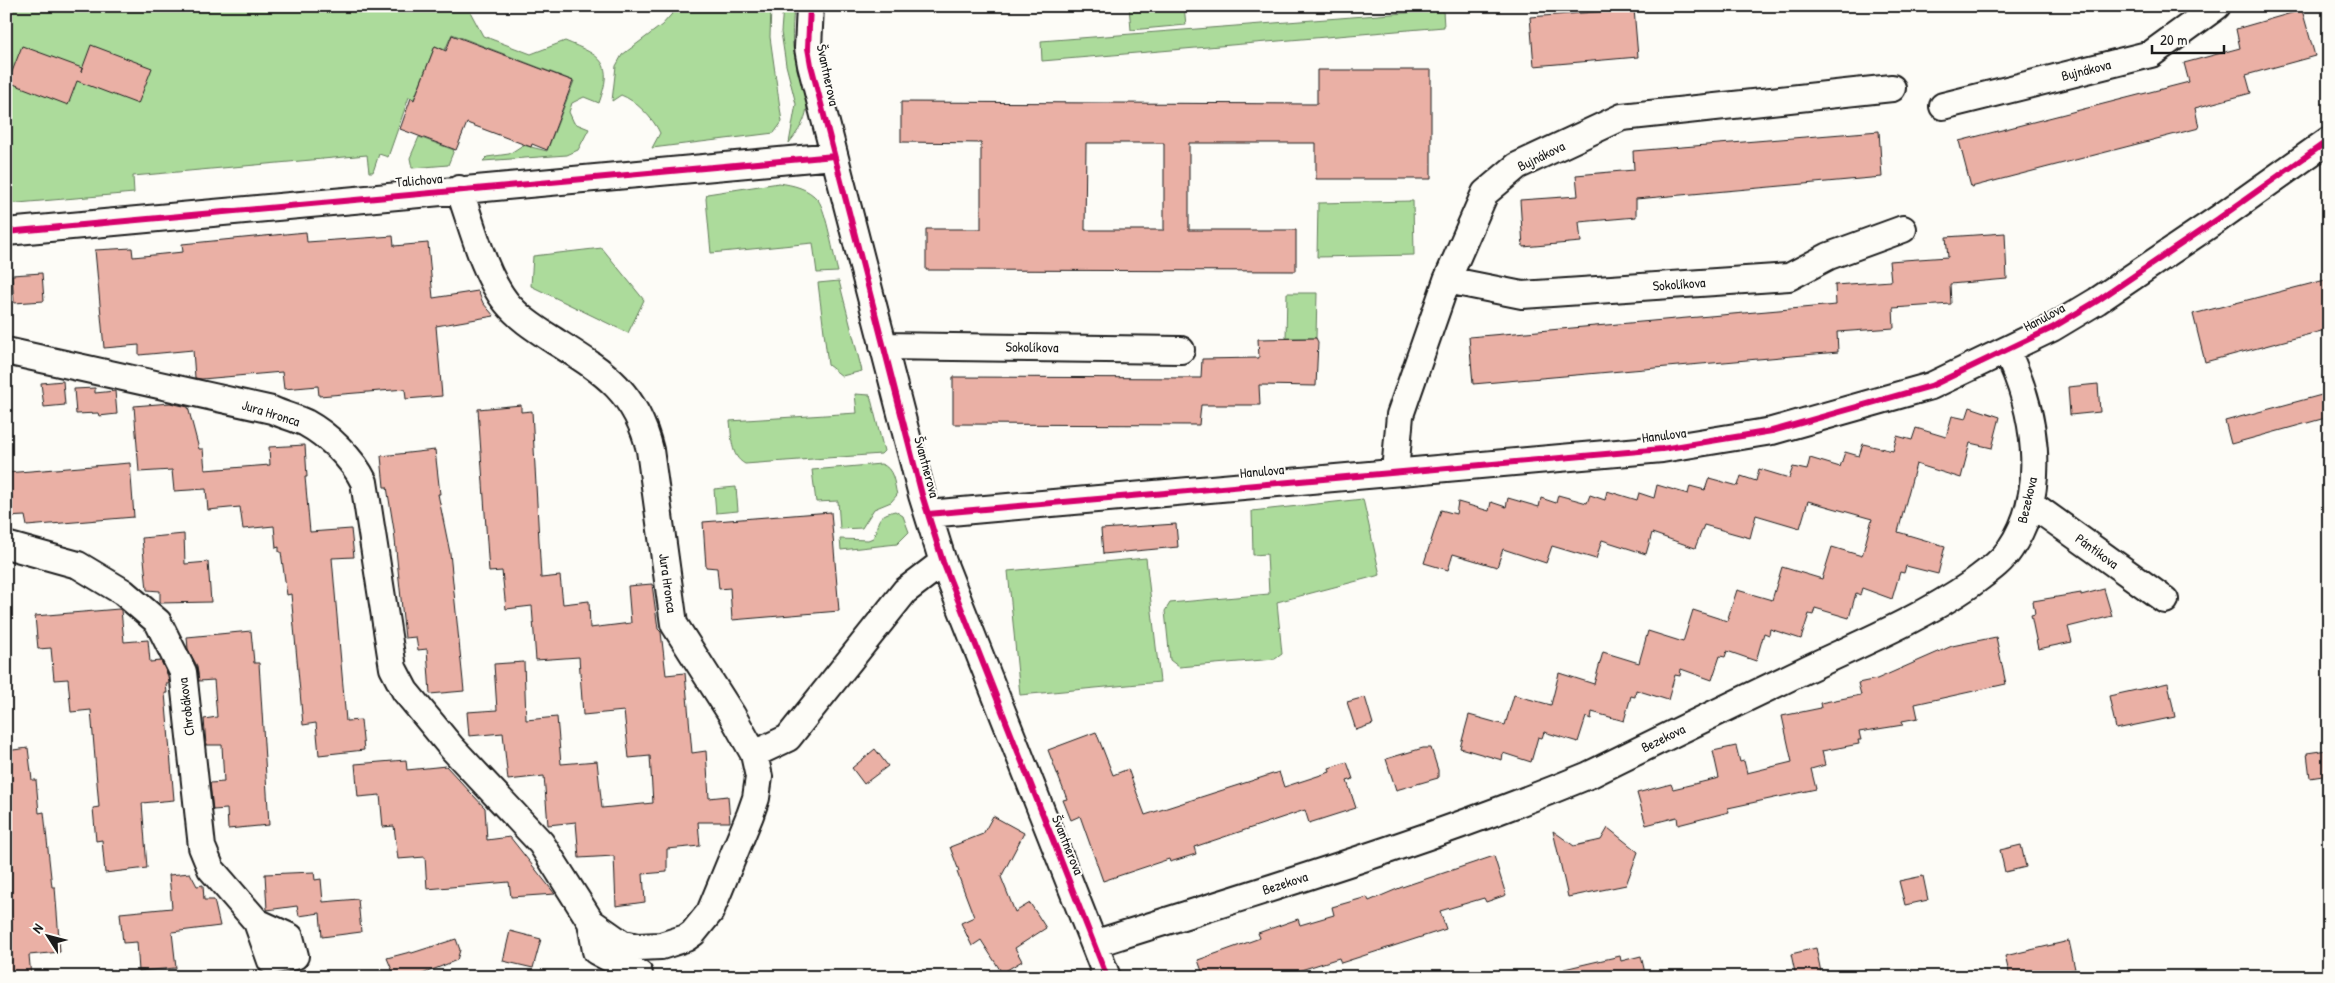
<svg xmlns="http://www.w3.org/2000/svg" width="2335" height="983" viewBox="0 0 2335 983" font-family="'Patrick Hand',sans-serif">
<rect width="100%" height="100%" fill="#fdfcf7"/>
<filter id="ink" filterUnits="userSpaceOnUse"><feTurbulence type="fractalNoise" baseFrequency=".02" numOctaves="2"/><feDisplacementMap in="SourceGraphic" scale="10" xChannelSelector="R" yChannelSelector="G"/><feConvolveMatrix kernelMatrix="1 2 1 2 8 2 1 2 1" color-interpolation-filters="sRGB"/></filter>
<g filter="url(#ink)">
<path fill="#acdb9b" stroke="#647c5c" d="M6,6H467L483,36L531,54L565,41C602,56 614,62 599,103L584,97L572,103L569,112L574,123L589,129L578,150L567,155L483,161L487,157L509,154L523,145L547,151L574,81L452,34L445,50L435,46L414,99L409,97L388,157L379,154L373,172H369L367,155L133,176L134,193L6,204Z
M679,6H771L770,37L782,122L774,133L652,148L660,133C654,119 635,100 621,95L612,101L616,66L622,55L662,25Z
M783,6H794C793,21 791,38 794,53C802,94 821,104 789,143L796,104L786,65L781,32Z
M1129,6H1184L1186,25L1131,30Z
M1443,10L1444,27L1042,61L1041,41Z
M419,137L454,150L448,165L412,168L410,158Z
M779,183C793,185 808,188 818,200C826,210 834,258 838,272L817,273L813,243L711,253L706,199L707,194Z
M1413,201L1414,255L1317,257L1318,203Z
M602,248L644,300L628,333L531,286L533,256Z
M839,281L862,371L842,376L828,365L818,283Z
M1287,293H1317L1316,338H1286Z
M855,394L870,395L884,451L881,454L745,464C730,456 732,437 730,421L857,413Z
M881,464C894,468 894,483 897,495L891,502L874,509L862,528L840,529L838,501L816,502L812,470Z
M736,487L738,511L716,513L714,489Z
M1363,499L1380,575L1277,602L1282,654L1275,659L1179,667L1170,660L1165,611L1170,603L1269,594L1267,554L1253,555L1252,511Z
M895,511L903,516L909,532L897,544L841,550L840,539L868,540L873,538C880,523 874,516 895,511Z
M1146,558L1160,682L1020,695L1008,571Z"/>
<path fill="#eab0a5" stroke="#1c1c1c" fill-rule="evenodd" d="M1634,9L1638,57L1534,66L1530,17Z
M2302,10L2315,56L2246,75L2251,93L2195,108L2199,128L1971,187L1959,141L2189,82L2184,63L2240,48L2236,29Z
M452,35L573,81L547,150L532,144L531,147L467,123L456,150L400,129L411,98L414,100L435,46L446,51Z
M91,45L152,68L138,104L77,81L68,105L8,82L22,46L82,68L81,72Z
M1317,70H1431V179H1316V143H1189V230H1296V271L926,270V229H981V143L901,142V102L1317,104ZM1086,143H1164V230H1085Z
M1879,131L1882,177L1636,199V217L1579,222L1581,242L1523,247L1520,200L1578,196L1576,175L1634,170L1633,151Z
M306,232L307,242L393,236L394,246L428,243L433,298L478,291L483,303L494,316L436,326L442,396L406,399L405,389L319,396L318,386L284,389L282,372L202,379L195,378L193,350L139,355V345L104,348L95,250L132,248L133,257L183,252L182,244Z
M2005,233L2007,279L1950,284L1951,304L1893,308L1894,328L1837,332L1838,352L1473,384L1469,337L1836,305L1835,285L1891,281L1889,261L1948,257L1946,237Z
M42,273L44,301L14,303L12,275Z
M2329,279V329L2205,362L2193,314Z
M1316,338L1318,342L1316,386L1259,385L1260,405H1201L1199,425L953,424V377L1201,378L1202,359L1259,358L1258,339Z
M63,381L65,405L44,407L41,383Z
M2098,384L2100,412L2070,415L2068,387Z
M95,388V393L115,391L117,414L99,416L98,413L76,414L74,389Z
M2329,393V417L2231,444L2225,421Z
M170,403L188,407L199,449H203L205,470L270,465L269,447L305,445L307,477H305L310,532L351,529L354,557L332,558L346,721L361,720L364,750L319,755L316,723L303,725L291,594L287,595L281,552H279V547L276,548L274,526L243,529L240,507L208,510L206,489L174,491L172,470L139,472L134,406Z
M521,405V412L532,411L541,578L560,576L563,604L589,601L590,628L631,623L628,586L652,584L658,629L661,632L666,675L685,673L692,753L706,751L709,798L728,796L730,822H698L700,846L667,849V872L643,874L645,902L616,906L614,856L579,858L576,822L548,825L544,776L508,780L503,733L469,736L467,712L497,710L494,664L524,662L526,720L557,717L561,764L597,761L602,808L653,803L650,756L629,758L624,711L583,715L579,657L536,660L532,606L506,609L502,571L489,572L478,409Z
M1970,407L2000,417L1992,448L1970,443L1961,478L1916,464L1898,532L1945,546L1938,574L1906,566L1904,573L1900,572L1892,599L1862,588L1860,595L1856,593L1849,618L1815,608L1813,615L1809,614L1801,639L1770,629L1769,635L1764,633L1756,661L1727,651L1725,657L1720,656L1712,680L1681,669L1680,676L1675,675L1668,700L1636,690L1635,697L1631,696L1624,721L1592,712L1591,719L1586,717L1578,742L1544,732L1542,738L1538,737L1531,762L1503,753L1502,760L1460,748L1469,715L1505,725L1514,695L1551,705L1559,673L1594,684L1603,652L1639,663L1648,631L1683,642L1693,610L1727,621L1737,590L1772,600L1782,567L1822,579L1832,547L1862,556L1872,519L1808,501L1800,528L1756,515L1750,538L1704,525L1695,548L1652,533L1646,554L1602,540L1596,559L1552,546L1546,563L1503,549L1497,567L1453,554L1448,570L1424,563L1441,510L1456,514L1458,502L1489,511L1491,502L1506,507L1508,498L1539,507L1541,498L1556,503L1558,495L1587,503L1590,495L1605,500L1607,491L1637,500L1639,493L1654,498L1657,485L1688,494L1690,486L1705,490L1709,478L1738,486L1741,476L1756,481L1759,469L1789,478L1793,467L1807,470L1810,458L1840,467L1845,452L1859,456L1863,444L1893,451L1897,436L1912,440L1916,428L1946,437L1952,416L1966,419Z
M435,450L440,494H438L450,553L464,691L430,694L427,649L418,650L416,637L405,638L394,530L387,487H384L381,456Z
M130,463L134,517L27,526L25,516L6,517V473Z
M831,512L839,611L732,620L730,588L719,589L717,568L706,567L703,522Z
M1176,524L1178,547L1103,554L1101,529Z
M184,534L185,564L208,562L211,602L160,603V591L147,590L142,538Z
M2104,589L2112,616L2068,627L2072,642L2038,649L2031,615L2035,614L2033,601L2081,593V595Z
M119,609L121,610L124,642L148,640L150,662L161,661L168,676L169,684H166L167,693H165L174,800L142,803L147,868L105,873L102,840L96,841L93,808L99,807L91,710L71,712L68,679L54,680L51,648L38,649L35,616Z
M251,631L254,663H259L269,825L228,829L227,809L213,810L210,783L224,782L222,745H206L204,719L217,717L214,680L199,681L197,666L188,649L187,637Z
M1996,637L2006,684L1915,704L1918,718L1902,721L1903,725L1859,732L1861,740H1858L1859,744L1822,751L1825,765L1811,769L1816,789L1728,808L1729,812L1678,825L1677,817L1646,825L1637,793L1671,784L1673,789L1719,778L1713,751L1736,746L1740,762L1744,761L1747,773L1792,762L1782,716L1821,708L1820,703L1861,695L1858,683L1877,679L1952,646Z
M2168,683L2175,717L2116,729L2109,696Z
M1365,697L1373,724L1356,730L1347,702Z
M1096,732L1113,775L1128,769L1145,815L1279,772L1284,787L1330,772L1329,768L1347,762L1353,779L1347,781L1356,808L1309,823L1305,810L1194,847L1196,854L1170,862L1169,859L1103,881L1080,816L1071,820L1063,800L1067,799L1048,750Z
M28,748L32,780H36L39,813L44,812L52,887H55L60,952L29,955L31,977H6V911H8L6,751Z
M1423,748H1431L1438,770V778L1396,790L1386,759Z
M875,749L888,766L864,784L852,768Z
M2327,750L2329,775L2310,778L2307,753Z
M406,760L407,770L446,766L485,808L487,840L510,837L555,894L511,897L509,882L427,889L425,857L398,859L394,826L383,827L380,795L358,797L355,764Z
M993,816L1024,833L1001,877L1015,912L1030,903L1046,928L1015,948L1022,961L1002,973L981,940L972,946L961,923L974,917L957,872L959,871L950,847L983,834Z
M1608,828L1638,852L1626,885L1568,897L1553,831L1574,846L1601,840Z
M2021,845L2026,867L2005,872L2000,850Z
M1494,856L1506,895L1486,902L1484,898L1440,911L1446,929L1341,963L1339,958L1279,977H1204L1198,960L1260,938L1258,933L1298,919L1300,925L1334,915L1332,907L1367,897L1369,901L1402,887Z
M314,872L315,880L321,879L323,902L358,899L361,932L322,937L320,913L299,916L297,906L267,910L265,874Z
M190,873L197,886L203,885L204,900H214L220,926L172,932L176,968L139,971L137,942L123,943L120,913L172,908L169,875Z
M1923,876L1928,900L1905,905L1899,881Z
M510,931L541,939L533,968L503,961Z
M456,939L460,950L457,960L415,977H395L387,958L410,952L412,953Z
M2069,941L2075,969L2043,977H2010L2005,956Z
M1816,948L1822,977H1796L1791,954Z
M1620,956L1621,961L1641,956L1646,977H1565L1564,969Z"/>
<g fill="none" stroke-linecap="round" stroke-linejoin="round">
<g stroke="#1c1c1c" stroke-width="30">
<path id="minor" d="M810,6L808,48L811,65L922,495L943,562L1107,977
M1943,106L2151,54L2217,6
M6,232L834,156
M1447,280L1522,295L1789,277L1829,256L1903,229
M883,346L1181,350
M6,351L272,410C283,415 295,418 306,423C328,435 353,459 364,482L393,668L405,691L452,748L541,843L591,922L621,943L637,947L661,946L686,938L693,933L710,912L750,815L756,798L759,777L754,754L732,715L674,624L650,450C635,388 600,370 550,338C533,327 518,317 506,302C484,275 471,222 459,189
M1395,472L1400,415L1447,280L1485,193L1517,166L1622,117L1892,88
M2030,503L2165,600
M928,514L1662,449L1772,431L1931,386L2052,328L2097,301L2218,219L2329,140
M6,545L78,565L123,592L158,622L183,672L202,847L211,869L257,922L271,961L295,956L290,937L257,922
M754,754L788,738L905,591L943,562
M591,922L596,951L639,974V977
M1094,944C1260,891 1428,842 1589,775C1661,739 1734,704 1807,669C1862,643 1920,619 1971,584C1985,573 2000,564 2010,549C2050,491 2035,409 2006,350"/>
</g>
<use href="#minor" stroke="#fdfcf7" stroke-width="26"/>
<g stroke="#fdfcf7" stroke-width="9">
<path id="cycleway" d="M810,6L808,48L811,65L922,495L943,562L1107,977
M6,232L834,156
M928,514L1662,449L1772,431L1931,386L2052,328L2097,301L2218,219L2329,140"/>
</g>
<use href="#cycleway" stroke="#d6006c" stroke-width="6"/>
</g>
</g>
<g text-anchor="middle" stroke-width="4" stroke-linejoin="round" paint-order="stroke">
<g font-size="14" fill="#1c1c1c" stroke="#fdfcf7">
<text transform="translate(2086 70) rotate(-14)" y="5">Bujnákova</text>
<text transform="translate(828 75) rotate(78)" y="5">Švantnerova</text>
<text transform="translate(1541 156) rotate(-26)" y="5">Bujnákova</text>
<text transform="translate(419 180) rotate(-5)" y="5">Talichova</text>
<text transform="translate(1679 284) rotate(-4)" y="5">Sokolíkova</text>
<text transform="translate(2044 317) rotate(-28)" y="5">Hanulova</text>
<text transform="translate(1032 347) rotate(1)" y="5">Sokolíkova</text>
<text transform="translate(271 413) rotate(17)" y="5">Jura Hronca</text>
<text transform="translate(1664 435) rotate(-7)" y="5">Hanulova</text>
<text transform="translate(927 467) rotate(75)" y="5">Švantnerova</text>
<text transform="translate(1262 471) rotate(-5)" y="5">Hanulova</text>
<text transform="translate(2027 500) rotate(-77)" y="5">Bezekova</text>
<text transform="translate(2097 551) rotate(36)" y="5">Pántikova</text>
<text transform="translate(668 583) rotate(82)" y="5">Jura Hronca</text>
<text transform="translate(186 707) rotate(-97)" y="5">Chrobákova</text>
<text transform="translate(1663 738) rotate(-26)" y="5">Bezekova</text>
<text transform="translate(1068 845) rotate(68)" y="5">Švantnerova</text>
<text transform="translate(1285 883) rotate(-18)" y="5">Bezekova</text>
</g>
</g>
<rect width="2335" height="983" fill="none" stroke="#fdfcf7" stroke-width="25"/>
<rect x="12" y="12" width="2310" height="958" fill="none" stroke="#1c1c1c" stroke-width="2" filter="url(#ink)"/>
<g transform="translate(48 936) rotate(306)" stroke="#fdfcf7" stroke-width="4" paint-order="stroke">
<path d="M0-4L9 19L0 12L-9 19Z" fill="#1c1c1c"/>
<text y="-8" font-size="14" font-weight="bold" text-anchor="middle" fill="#1c1c1c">N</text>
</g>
<path d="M2152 45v8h72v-8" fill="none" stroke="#1c1c1c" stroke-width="2.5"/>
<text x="2160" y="45" font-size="15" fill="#1c1c1c" stroke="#fdfcf7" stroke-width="4" paint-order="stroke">20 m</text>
</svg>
